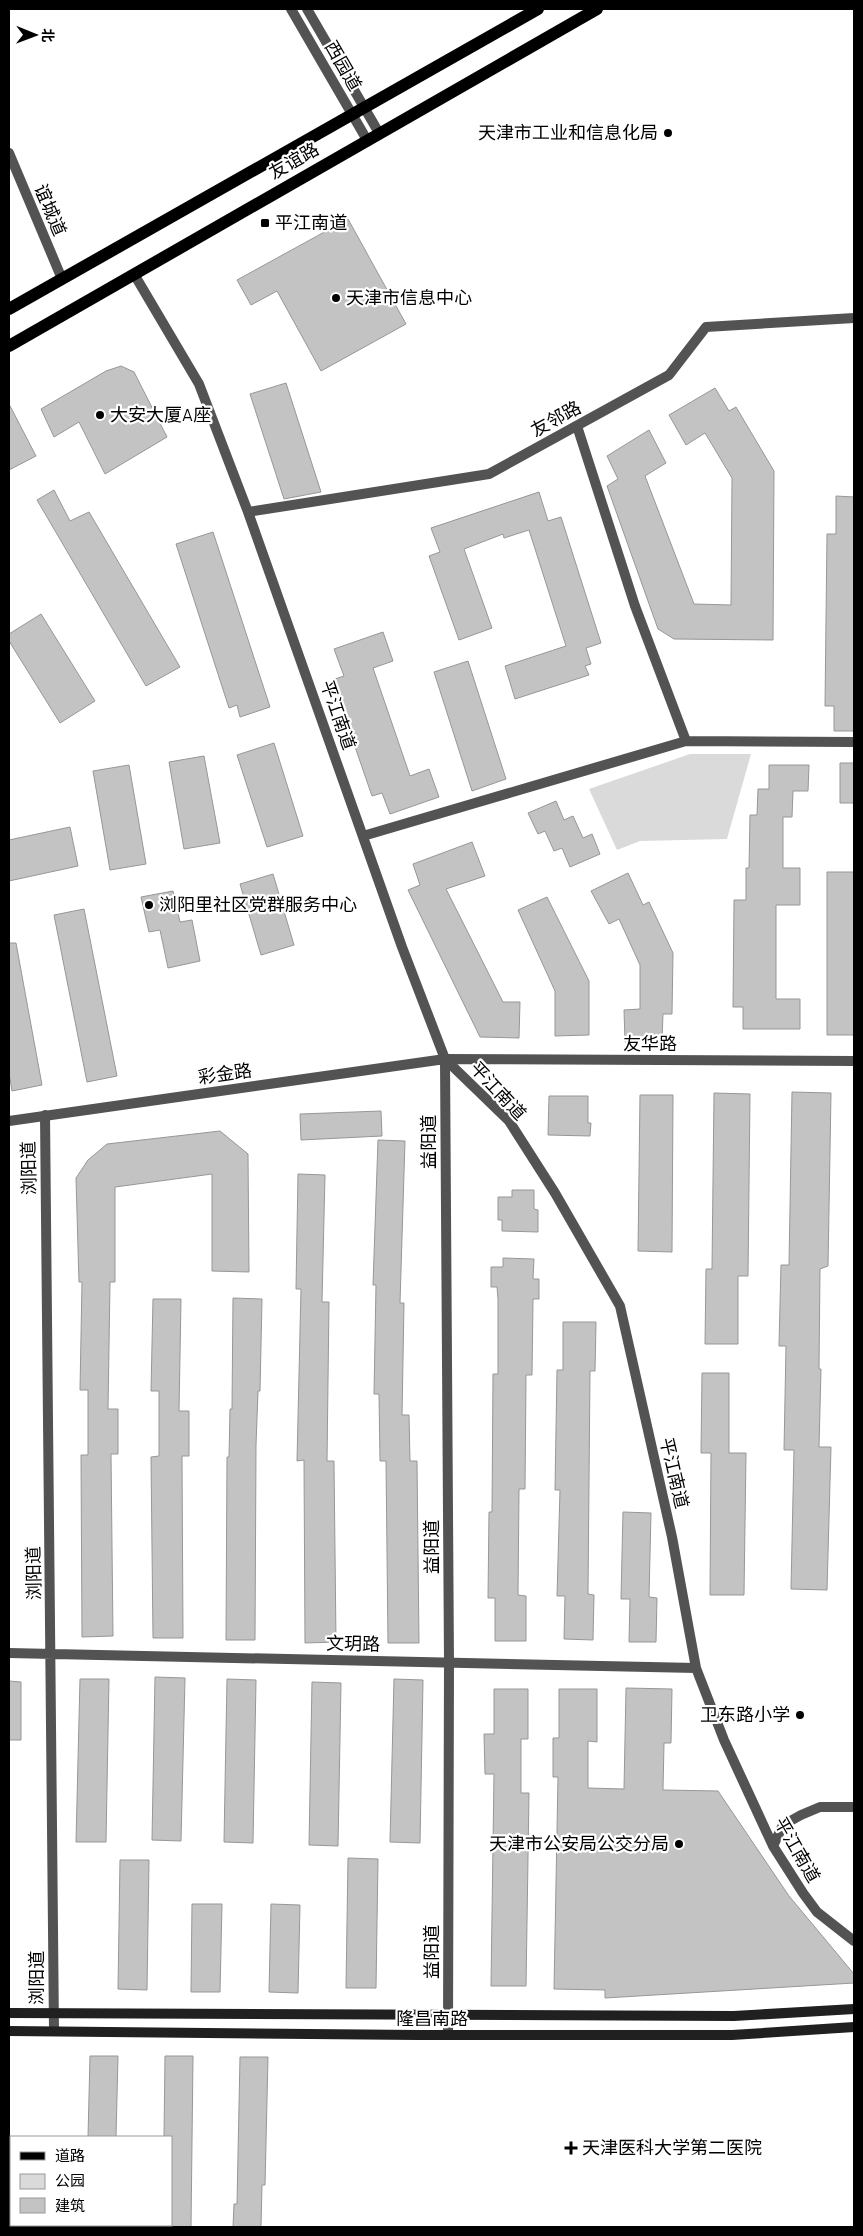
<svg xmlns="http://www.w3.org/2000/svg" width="863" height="2236" viewBox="0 0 863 2236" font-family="Barlow,'Noto Sans SC',sans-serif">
<rect width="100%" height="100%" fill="#fff"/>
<path fill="#dadada" d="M690,754H751L727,839L640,841L617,850L589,789Z"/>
<path fill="#c3c3c3" stroke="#979797" d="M348,219L406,324L321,371L277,291L251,305L237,280Z
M121,366L134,372L167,437L105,474L79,422L54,437L41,409L106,371Z
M286,383L321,492L284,499L250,394Z
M715,388L729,411L736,407L774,471L773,640L674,639L658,629L607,486L618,479L607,456L649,430L666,463L645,476L694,604L731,605L732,478L705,433L686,445L669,415Z
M9,404L36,456L9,470Z
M54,490L70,521L89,512L180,667L146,686L37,500Z
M539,492L548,521L561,517L601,643L586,648L591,664L585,666L589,675L515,699L505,666L566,646L529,530L504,538L503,534L464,549L492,628L459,640L429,556L440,552L431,528Z
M836,496L854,497V731H834V706H825L827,534H836Z
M213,532L270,707L240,717L237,705L229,708L176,544Z
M41,614L95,701L60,723L9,641V634Z
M383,632L393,661L373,668L410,776L429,769L439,797L390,814L382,793L372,796L332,680L344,676L334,649Z
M468,661L506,779L472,791L434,672Z
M274,743L303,836L267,847L237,755Z
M204,756L220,843L184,849L169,762Z
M840,763H854V803H840Z
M129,765L146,864L110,870L93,771Z
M769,765H809L808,791H793L792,817H783V868H800V905H776V999H800V1029H743V1007H733L734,900H746V868H749L750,815H757L758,789H769Z
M556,801L564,820L573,816L583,838L592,834L600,854L570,867L562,848L554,851L545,831L538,834L528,813Z
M70,827L78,866L9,881V840Z
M472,842L485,876L446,889L503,1002H520L519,1038L480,1037L408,890L420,885L413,864Z
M827,872H854V1035H827Z
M628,873L643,905L649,902L673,953L672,1014H663L662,1040L625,1042L624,1010L640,1009V965L619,919L609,924L591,891Z
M273,874L294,945L261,955L240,884Z
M173,891L180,922L192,920L200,961L168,968L160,930L149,932L141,897Z
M547,897L589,981V1035L555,1036V991L518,910Z
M84,909L117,1076L87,1082L54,915Z
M9,943H16L42,1085L12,1091L9,1073Z
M792,1092L831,1093L828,1266L820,1269L819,1369H821L819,1447H831L827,1590L791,1589L794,1450H784L786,1346H779L781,1265H789Z
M714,1093L750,1094L748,1276H738V1344H705L706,1269H712Z
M640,1095H673L672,1252L638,1251Z
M549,1096H588V1123H591L590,1136L548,1135Z
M381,1111L382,1136L301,1140L300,1114Z
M220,1131L248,1154L249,1272L212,1271V1174L115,1187V1282H110L108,1409H118V1454H111L113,1636L82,1637L81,1455H88V1390H80L82,1282H79L76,1178L88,1160L107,1144Z
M378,1140L405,1141L400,1303H404L402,1415H409L410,1461H417L419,1643H388L386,1461H380L379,1394H374L376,1285H373Z
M298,1174L325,1175L322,1302H329L327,1461H334L336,1642L305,1643L304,1460L297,1461L301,1289H296Z
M512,1190H534V1209L538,1210V1232L502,1231V1220H498V1197H512Z
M503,1258L534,1259L533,1279H539V1299H533L532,1375H526L525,1489H519L518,1595L526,1596V1641H495V1598H488L489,1512H492L493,1374H498V1299L497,1287H491V1267H503Z
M233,1298L262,1299L260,1391H258L256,1445L255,1640H226L227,1457H229L230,1409H232Z
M153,1299H181L179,1411H189V1456H182L183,1638H153L151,1457L159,1456V1391H151Z
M563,1322H596L595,1371H590L588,1594L594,1595L593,1640L564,1639L565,1596H557L560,1490H555L557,1370H563Z
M702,1373H729V1453H746L744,1595H710L711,1453H701Z
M623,1512L651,1513L649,1597L657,1598L656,1642H629L630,1599H621Z
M155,1677L185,1678L181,1841L152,1840Z
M80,1679H109L106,1842H76Z
M227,1679L256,1680L253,1843L224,1842Z
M394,1679L423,1680L420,1843L390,1842Z
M9,1681L21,1682V1740H9Z
M312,1682L341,1683L338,1846L309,1845Z
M626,1688L672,1689L671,1743H664L663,1790L718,1791L789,1896L854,1974V1983L605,1998V1990L554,1989L558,1777H553V1738H559V1689H597V1742L588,1741V1788L624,1789Z
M494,1689H528V1739H521V1793H529L526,1986H491L494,1774H485L484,1734H494Z
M348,1858L378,1859L376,1988H346Z
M120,1860H149L147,1990L118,1989Z
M192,1904H222L220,1992H191Z
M271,1904L300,1905L298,1993L269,1992Z
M90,2056H118L116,2137H88Z
M165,2056H193L191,2227H171V2137H164Z
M240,2057H268L265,2185H262L261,2227H233L234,2204H237Z"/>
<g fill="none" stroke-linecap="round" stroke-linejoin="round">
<path stroke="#535353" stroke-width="10" d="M9,153L62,279
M134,274L199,384L248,512L402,947L445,1059L509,1121L555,1193L620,1306L672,1537L696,1668L724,1740L773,1846L803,1893L817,1912L854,1941
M577,426L635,606L686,741
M248,512L489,474L669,375L706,327L854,318
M363,836L686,741L854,742
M45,1115L54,2031
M9,1653L696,1668
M773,1846L783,1825L801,1815L820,1807H854"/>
<path stroke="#535353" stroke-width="10" d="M291,9L367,140
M307,9L379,133
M445,1059L449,1663L448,2035
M9,1121L445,1059L854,1061"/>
<path stroke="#202020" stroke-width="10" d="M9,2013L734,2016L854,2009
M9,2031L418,2035H732L854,2027"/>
<path stroke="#000" stroke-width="12" d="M9,309L538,9
M9,346L597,9"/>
</g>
<g fill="#000" stroke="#fff" stroke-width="2">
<circle cx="668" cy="133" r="5"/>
<rect x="260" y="218" width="10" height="10" rx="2.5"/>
<circle cx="336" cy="298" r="5"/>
<circle cx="100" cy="415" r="5"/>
<circle cx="149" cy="905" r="5"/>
<circle cx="800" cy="1715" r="5"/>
<circle cx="679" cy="1844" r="5"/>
<path d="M568.5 2140.5h5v5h5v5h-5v5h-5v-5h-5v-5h5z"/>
</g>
<g text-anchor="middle" stroke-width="4.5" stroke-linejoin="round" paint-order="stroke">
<g font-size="18" fill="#000" stroke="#fff">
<text transform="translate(343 66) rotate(60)" y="6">西园道</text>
<text transform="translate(294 161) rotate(-30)" y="6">友谊路</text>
<text transform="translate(50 210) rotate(67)" y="6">谊城道</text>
<text transform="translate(556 419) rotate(-29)" y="6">友邻路</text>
<text transform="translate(338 715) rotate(71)" y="6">平江南道</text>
<text x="650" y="1050">友华路</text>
<text transform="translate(225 1074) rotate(-8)" y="6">彩金路</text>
<text transform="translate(498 1091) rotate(47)" y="6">平江南道</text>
<text transform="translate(429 1142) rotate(-90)" y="6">益阳道</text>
<text transform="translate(29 1168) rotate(-91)" y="6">浏阳道</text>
<text transform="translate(674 1473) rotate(77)" y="6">平江南道</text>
<text transform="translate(432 1547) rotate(-90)" y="6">益阳道</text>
<text transform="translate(34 1573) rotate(-91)" y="6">浏阳道</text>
<text transform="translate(353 1644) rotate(1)" y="6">文玥路</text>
<text transform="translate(797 1850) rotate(60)" y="6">平江南道</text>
<text transform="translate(432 1952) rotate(-90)" y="6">益阳道</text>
<text transform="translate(37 1978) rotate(-90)" y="6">浏阳道</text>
<text x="432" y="2025">隆昌南路</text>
</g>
<g font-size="18" fill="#000" stroke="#fff" text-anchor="start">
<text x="658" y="139" text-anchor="end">天津市工业和信息化局</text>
<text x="275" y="229">平江南道</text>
<text x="346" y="304">天津市信息中心</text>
<text x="110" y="421">大安大厦A座</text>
<text x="159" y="911">浏阳里社区党群服务中心</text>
<text x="790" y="1721" text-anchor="end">卫东路小学</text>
<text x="669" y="1850" text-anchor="end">天津市公安局公交分局</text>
<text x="582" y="2154">天津医科大学第二医院</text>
</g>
</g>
<rect width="863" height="2236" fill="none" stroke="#000000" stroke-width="20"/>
<rect x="10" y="2136" width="162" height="90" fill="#ffffff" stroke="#999999"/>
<rect x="20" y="2152" width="25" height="8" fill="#000000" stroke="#999999"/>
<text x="55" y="2161" font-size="15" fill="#000000">道路</text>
<rect x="20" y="2174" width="25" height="15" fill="#dadada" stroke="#999999"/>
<text x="55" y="2186" font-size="15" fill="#000000">公园</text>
<rect x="20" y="2198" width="25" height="15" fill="#c3c3c3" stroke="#999999"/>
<text x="55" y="2211" font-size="15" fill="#000000">建筑</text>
<g transform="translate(35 35) rotate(91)" stroke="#ffffff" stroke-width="4" paint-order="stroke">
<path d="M0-4L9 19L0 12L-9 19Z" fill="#000000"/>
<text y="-8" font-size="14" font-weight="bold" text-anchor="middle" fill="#000000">北</text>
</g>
</svg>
